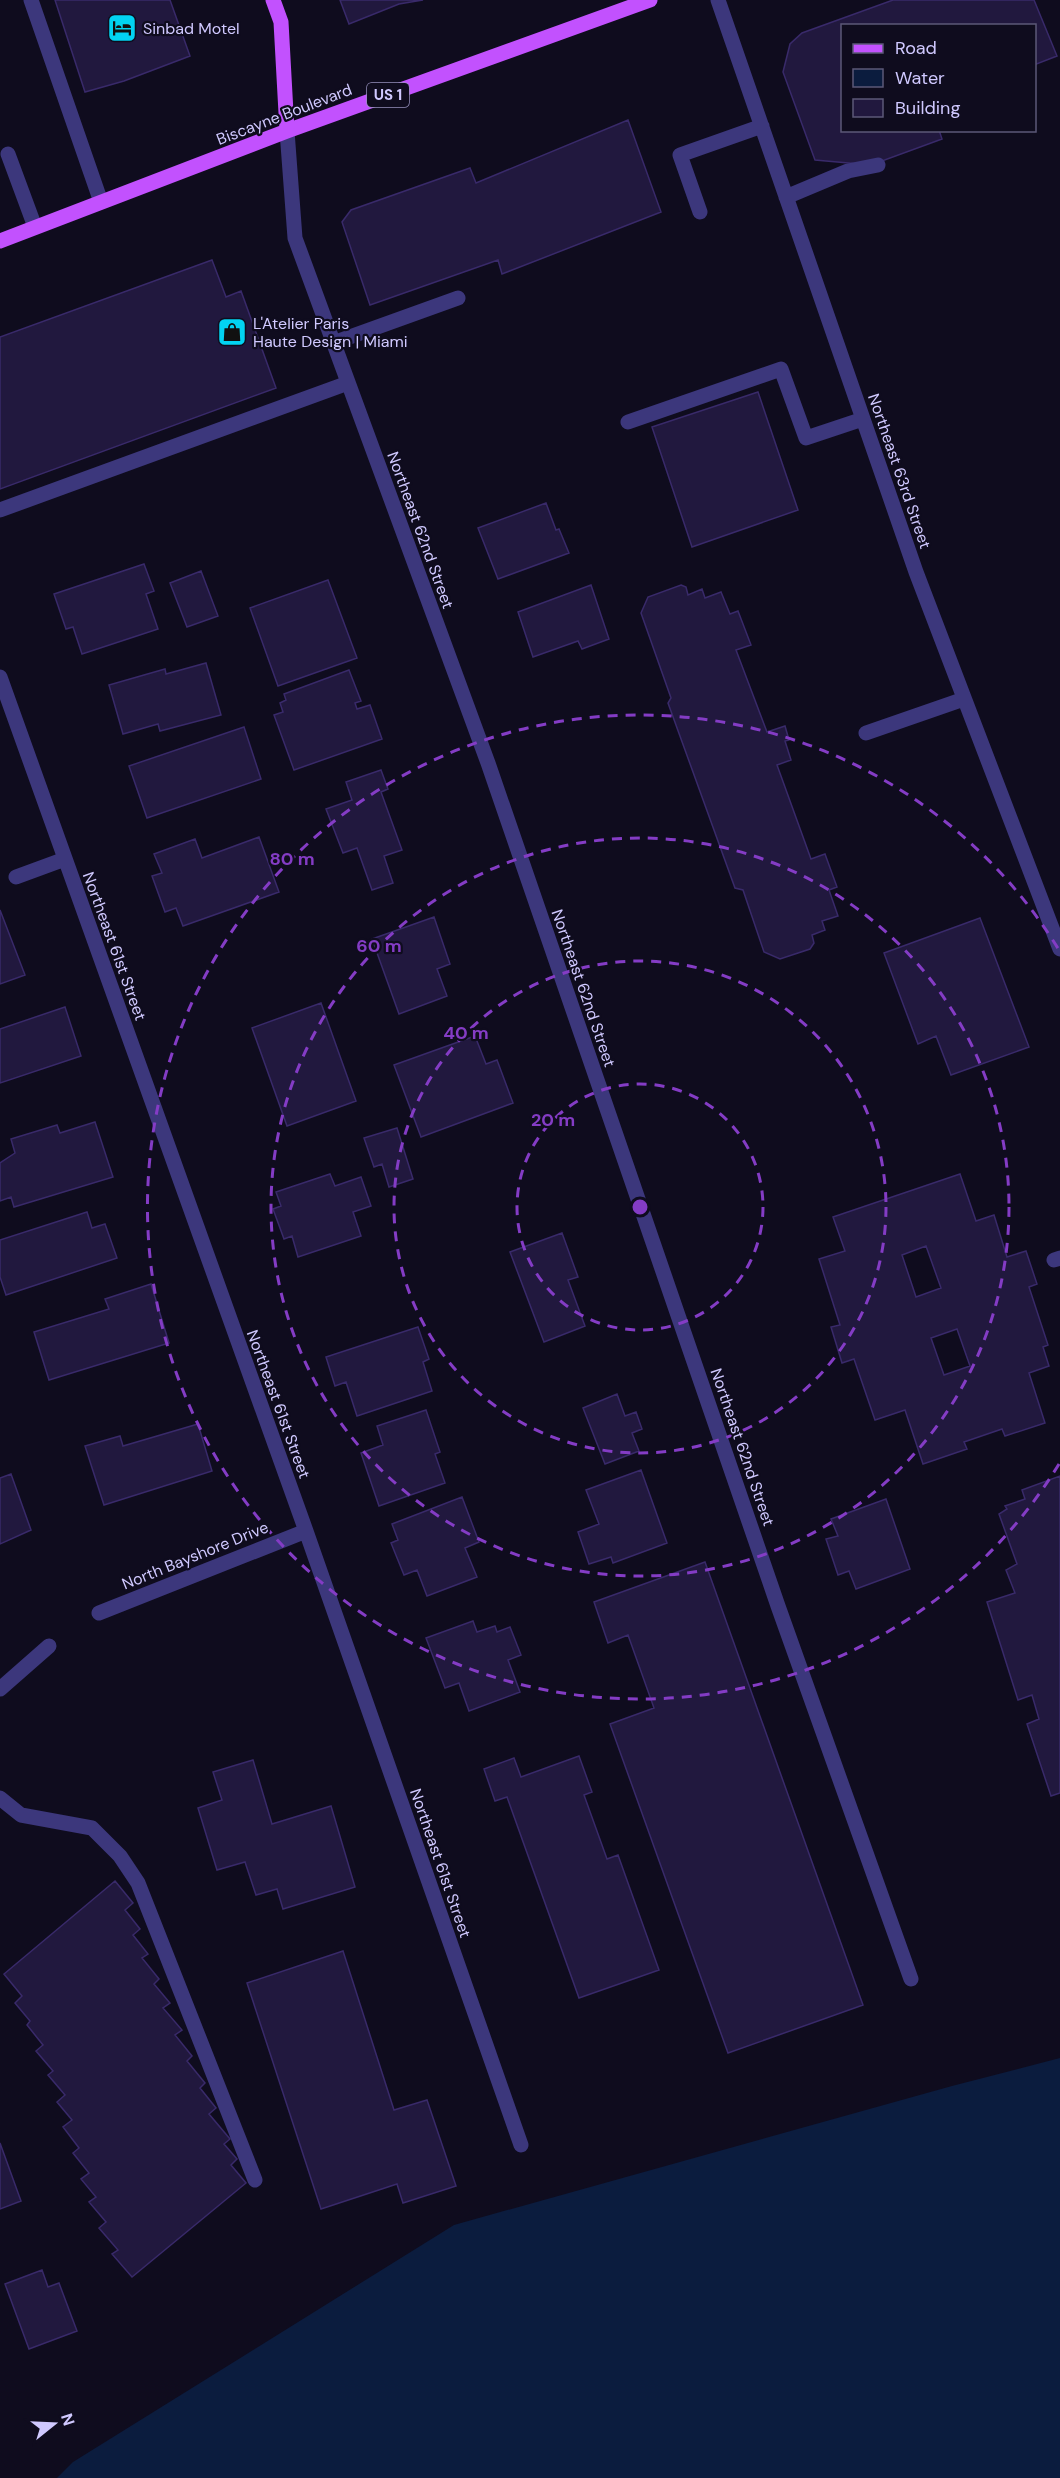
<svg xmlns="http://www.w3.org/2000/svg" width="1060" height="2478" viewBox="0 0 1060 2478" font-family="'DM Sans',sans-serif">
<rect width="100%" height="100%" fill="#0f0c1e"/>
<path fill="#0b1c3e" d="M1060,2058V2478H57L73,2462L454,2225L952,2086Z"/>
<path fill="#21183e" stroke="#392a6a" stroke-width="1.5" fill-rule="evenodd" d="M55,0H170L190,56L124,81L85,92Z
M340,0H423L399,4L349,24Z
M893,0H1034L1057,56L1034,65V26H842V130H939L942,139L871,165L815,160L783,72L790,44L802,33Z
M628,120L661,212L502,274L498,260L370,305L342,222L351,210L470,168L476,183Z
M212,260L226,297L241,291L276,388L0,489V337Z
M758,392L798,510L692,547L652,427Z
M546,503L556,530L559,529L569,553L498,579L478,528Z
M144,564L154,591L146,594L158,629L82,654L73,627L66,629L54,594Z
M201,571L218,616L187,627L170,583Z
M328,580L357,658L278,686L250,608Z
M591,585L609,639L582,649L578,641L533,657L518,612Z
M681,585L686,587L688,595L702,589L705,598L721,592L730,614L738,611L751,645L736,650L767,732L785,726L789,740L785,741L791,760L777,765L811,859L825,854L837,887L829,890L838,916L822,921L825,930L812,935L814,943L810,949L780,959L764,952L743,890L735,888L668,703L671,698L641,613L648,597Z
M206,663L221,715L160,731L158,724L123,734L109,685L165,669L166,674Z
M349,670L361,701L355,703L357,709L370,705L382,739L294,770L274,715L283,712L280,703L286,700L284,694Z
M244,727L261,779L147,818L129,766Z
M381,770L388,789L381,792L402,850L384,856L393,883L372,890L357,848L343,853L326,809L352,800L346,782Z
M259,837L279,892L183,926L176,908L165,912L152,876L162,873L154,854L195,839L202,858Z
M0,910L25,975L0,984Z
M434,917L450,964L437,969L447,996L399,1014L372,939Z
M980,918L1029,1047L951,1075L936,1036L918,1044L884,953Z
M321,1003L356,1101L287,1126L252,1028Z
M65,1007L81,1056L0,1083V1029Z
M475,1036L486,1064L497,1060L513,1103L421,1137L394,1065Z
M95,1122L113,1177L14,1207L11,1197L0,1201V1163L15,1153L11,1139L57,1125L60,1133Z
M397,1128L413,1179L389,1187L382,1164L374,1167L364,1138Z
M330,1174L335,1186L361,1177L371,1206L353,1212L361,1236L298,1257L292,1236L284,1239L273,1209L281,1206L276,1192Z
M960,1174L976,1221L994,1215L1007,1257L1026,1251L1037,1284L1029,1287L1048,1345L1043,1347L1049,1366L1029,1373L1045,1423L1005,1436L1002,1429L964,1442L967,1449L923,1464L905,1410L875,1420L854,1359L842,1363L831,1327L840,1325L819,1259L845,1251L833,1217ZM926,1246L941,1288L916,1297L902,1255ZM957,1329L970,1366L944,1375L931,1338Z
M87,1212L92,1228L105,1224L117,1258L6,1295L0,1277V1240Z
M562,1233L578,1277L568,1280L585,1326L544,1342L510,1252Z
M151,1284L169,1343L49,1380L34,1332L109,1309L105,1299Z
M418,1327L429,1359L423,1362L432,1391L357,1416L346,1382L335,1386L326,1357Z
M617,1394L625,1416L636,1412L642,1429L632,1433L639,1451L605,1464L583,1408Z
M426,1410L440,1452L435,1454L445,1483L379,1506L361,1453L383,1445L377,1426Z
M198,1424L212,1471L104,1505L85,1446L120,1436L123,1446Z
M641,1470L667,1543L613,1563L611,1557L589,1564L578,1532L599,1524L586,1490Z
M11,1474L31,1530L0,1544V1478Z
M1060,1476V1793L1051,1796L1027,1724L1039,1719L1032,1695L1018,1700L987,1602L1015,1593L1006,1570L1017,1564L999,1514L1007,1509L1005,1506L1025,1499L1022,1490Z
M462,1497L479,1542L465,1548L477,1577L427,1596L417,1570L404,1575L391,1543L398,1540L392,1524Z
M886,1499L910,1569L856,1589L849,1571L838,1575L826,1539L838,1536L831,1519Z
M705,1562L863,2005L728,2053L610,1724L654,1708L628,1635L608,1643L594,1602Z
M473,1621L477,1632L495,1626L497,1632L510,1627L521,1655L508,1660L520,1692L469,1711L459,1683L445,1688L426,1638Z
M579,1756L592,1792L584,1795L607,1859L618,1855L659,1970L579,1998L507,1797L495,1801L484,1769L514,1758L521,1777Z
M253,1760L272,1824L331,1806L355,1887L283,1909L277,1889L256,1895L245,1862L217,1870L198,1808L222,1800L213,1772Z
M115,1881L133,1903L125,1910L140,1929L133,1935L148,1954L142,1958L159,1979L154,1984L170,2003L163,2008L182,2030L175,2035L192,2056L187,2061L205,2083L200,2088L216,2108L209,2114L230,2139L224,2144L237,2159L231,2165L246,2183L132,2277L112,2254L118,2250L99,2228L106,2222L89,2202L96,2197L81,2179L89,2173L73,2153L79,2148L63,2127L72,2120L57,2102L65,2095L48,2075L53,2071L36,2051L43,2045L27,2025L30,2021L15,2003L22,1996L4,1974Z
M343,1951L394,2110L427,2100L456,2186L403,2203L397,2184L321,2209L247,1983Z
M0,2143L21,2201L0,2209Z
M42,2270L48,2287L59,2283L77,2331L29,2349L5,2284Z"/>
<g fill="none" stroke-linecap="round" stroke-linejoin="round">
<path stroke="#3c377c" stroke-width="15" d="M31,0L101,202
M718,0L916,572L1060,949
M287,131L295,238L488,763L778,1606L911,1979
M8,154L35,227
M786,197L848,171L878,165
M700,212L680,155L762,126
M333,343L458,298
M628,422L781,369L806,438L863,419
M0,510L348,383
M0,677L306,1531L521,2145
M866,733L964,699
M16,877L65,859
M1054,1260L1060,1258
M99,1613L306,1531
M0,1689L49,1646
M0,1798L21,1815L92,1828L120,1856L138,1883L255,2180"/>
<path stroke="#c251fe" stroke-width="15" d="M273,0L281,22L287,131
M0,241L287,131L650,0"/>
</g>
<g fill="none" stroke="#843cc5" stroke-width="3" stroke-dasharray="10 8">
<circle cx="640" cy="1207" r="123"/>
<circle cx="640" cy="1207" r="246"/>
<circle cx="640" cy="1207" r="369"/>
<path d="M1059 1464A492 492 0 1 1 1059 950"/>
</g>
<defs>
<g id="hotel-square" transform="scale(1.5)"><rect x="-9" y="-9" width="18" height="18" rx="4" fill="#02d3f2" stroke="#0f0c1e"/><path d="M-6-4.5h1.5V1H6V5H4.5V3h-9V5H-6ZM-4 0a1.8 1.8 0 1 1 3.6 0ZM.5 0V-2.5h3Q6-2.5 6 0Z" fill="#111"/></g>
<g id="shop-square" transform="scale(1.5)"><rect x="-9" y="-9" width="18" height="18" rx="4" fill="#02d3f2" stroke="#0f0c1e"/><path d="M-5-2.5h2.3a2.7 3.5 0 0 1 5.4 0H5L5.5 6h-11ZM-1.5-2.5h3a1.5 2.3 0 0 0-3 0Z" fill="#111"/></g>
</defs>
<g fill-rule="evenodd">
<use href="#hotel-square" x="122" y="28"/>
<use href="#shop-square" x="232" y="332"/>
</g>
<g text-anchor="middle" stroke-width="4.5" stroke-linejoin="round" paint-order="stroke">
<rect fill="#0f0c1e" stroke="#9690bc" stroke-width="1.5" x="367" y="83" width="42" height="24" rx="4.5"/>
<g font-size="15" font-weight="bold" fill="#d0c9ff">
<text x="388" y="100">US 1</text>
</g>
<g font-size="16" fill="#d0c9ff" stroke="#0f0c1e" text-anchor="start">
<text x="143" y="34">Sinbad Motel</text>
<text x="253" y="329">L'Atelier Paris<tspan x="253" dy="18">Haute Design | Miami</tspan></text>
</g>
<g font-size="16" fill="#d0c9ff" stroke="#0f0c1e">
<text transform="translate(284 114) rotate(-21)" y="6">Biscayne Boulevard</text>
<text transform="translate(900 471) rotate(71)" y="6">Northeast 63rd Street</text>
<text transform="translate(421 530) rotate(70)" y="6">Northeast 62nd Street</text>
<text transform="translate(115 946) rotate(70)" y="6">Northeast 61st Street</text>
<text transform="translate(584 988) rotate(71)" y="6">Northeast 62nd Street</text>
<text transform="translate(279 1404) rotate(70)" y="6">Northeast 61st Street</text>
<text transform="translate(743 1447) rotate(71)" y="6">Northeast 62nd Street</text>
<text transform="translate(195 1555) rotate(-22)" y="6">North Bayshore Drive</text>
<text transform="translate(441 1863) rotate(71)" y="6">Northeast 61st Street</text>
</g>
</g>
<circle cx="640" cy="1207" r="9" fill="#843cc5" stroke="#0f0c1e" stroke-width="3"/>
<g font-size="18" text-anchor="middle" font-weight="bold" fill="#843cc5" stroke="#0f0c1e" stroke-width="4.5" stroke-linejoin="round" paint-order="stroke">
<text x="292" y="865">80 m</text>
<text x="379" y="952">60 m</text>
<text x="466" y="1039">40 m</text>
<text x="553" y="1126">20 m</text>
</g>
<rect x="841" y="24" width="195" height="108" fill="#0f0c1e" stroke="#5c5878" stroke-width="1.5"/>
<rect x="853" y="44" width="30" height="9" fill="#c251fe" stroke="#5c5878" stroke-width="1.5"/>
<text x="895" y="54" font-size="18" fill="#d0c9ff">Road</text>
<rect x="853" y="69" width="30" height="18" fill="#0b1c3e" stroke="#5c5878" stroke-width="1.5"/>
<text x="895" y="84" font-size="18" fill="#d0c9ff">Water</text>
<rect x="853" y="99" width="30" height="18" fill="#21183e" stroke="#5c5878" stroke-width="1.5"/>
<text x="895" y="114" font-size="18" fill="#d0c9ff">Building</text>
<g transform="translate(54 2424) rotate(72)" stroke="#0f0c1e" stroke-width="4.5" paint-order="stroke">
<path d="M0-4.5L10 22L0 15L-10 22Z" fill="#d0c9ff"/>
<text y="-9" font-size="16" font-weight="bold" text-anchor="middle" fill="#d0c9ff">N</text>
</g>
</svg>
